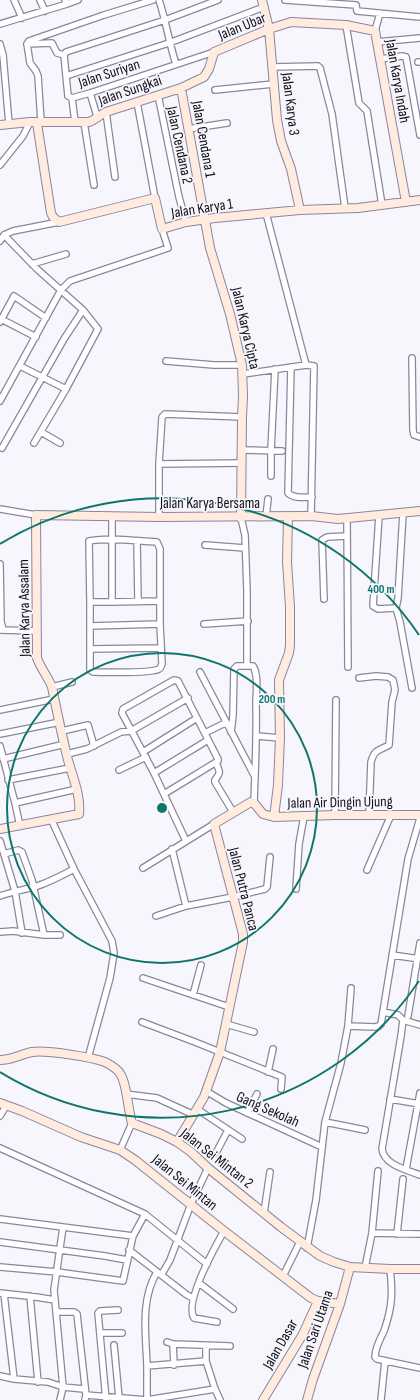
<svg xmlns="http://www.w3.org/2000/svg" width="420" height="1400" viewBox="0 0 420 1400" font-family="'Sofia Sans Condensed',sans-serif">
<rect width="100%" height="100%" fill="#f7f6fc"/>
<g fill="none" stroke-linecap="round" stroke-linejoin="round">
<g stroke="#89869f" stroke-width="8">
<path id="street" d="M14,0L22,18
M40,0L45,11
M65,0L67,4L78,0
M159,0C166,21 169,43 176,64
M285,0L356,5L357,11L420,17
M0,24L67,4
M346,25L359,103L367,111L382,205
M375,31L380,13
M377,42L420,38
M0,44L3,55L9,124
M27,44L29,41L104,15L153,0
M27,44L30,63L36,71L38,76L41,122
M27,44L52,43L57,53L64,55
M214,52L90,93L72,98L68,96L64,55L66,52L165,20L218,0
M380,59L402,56L406,57L420,135
M418,62H420
M272,67L318,66L320,68L332,114L345,208
M66,76L169,43L264,7
M215,90L273,84
M90,93L97,116
M158,95L179,197L186,222
M72,98L75,122
M137,102L155,198
M106,112L115,177
M84,122L94,185
M188,129L227,123
M0,165L23,136L30,122
M266,213L306,365
M0,241L4,235
M32,264L66,254
M1,319L36,337
M0,322L14,296L46,318
M412,358L413,430L414,435L420,437
M166,361L214,365H242
M20,366L66,389
M291,367L288,493C294,499 304,497 312,497
M243,374L306,365L314,366L311,516
M0,401L61,290L70,281L168,248L162,229
M41,432L60,443
M34,443L66,389L98,329L83,310L37,269L4,235L13,231L59,222
M2,448L64,339L83,310
M241,450L282,451
M159,464L241,463
M271,476V450L275,369
M0,509L36,515
M403,513L398,598L396,608L400,622L412,688
M379,516L373,606L378,609L396,608
M159,517V464L162,417L165,414L242,417
M266,517L268,499
M241,518L245,535L247,591V665
M347,518L348,667
M137,541L138,601
M205,545L245,548
M0,564L1,622L3,629L4,630
M324,599L322,540L327,537L347,536
M90,602L89,541C111,537 135,541 157,542L160,549V624L162,664C161,666 161,668 159,669C150,674 105,672 93,672L90,670V602H112V516
M112,602L160,601
M204,624L248,621
M90,626L160,624
M0,630L36,631
M90,649L161,648
M200,672L255,777
M359,678L376,676L388,677L393,680L395,690L392,702L389,745C379,751 375,748 371,762L369,815
M52,687L72,682
M0,710L54,699
M62,731L88,725L94,746
M231,732L233,716L234,669L237,666H253C259,675 256,693 256,703C257,737 255,770 254,803
M205,733L225,723
M0,734L60,722
M257,736L280,738
M0,746L15,803L20,826
M143,752L197,718
M67,754L87,749L121,732L131,731L188,698
M3,759L65,744
M216,763C220,772 221,772 215,780V782L233,812
M119,770L146,757
M154,773L208,740
M8,780L70,768
M164,794L218,761V759L178,681L174,680L123,709L122,713L154,773L186,841
M15,803L77,789
M335,815L336,700
M52,821L74,869L112,941L114,953L110,978L88,1058
M0,841L15,891L22,933
M172,849L186,906
M4,854L18,850L22,852L32,880L44,935
M143,868L214,824
M367,870L391,815
M296,889L299,844L304,816
M0,896C11,892 22,890 34,887C48,883 61,876 74,869
M156,916L186,906L233,897L265,889L267,887L270,857
M0,932L13,931L44,935H60
M392,955L420,959
M143,978L229,1007
M193,995L201,965
M383,1012L398,1015L403,1020L420,1025
M408,1016L420,943
M403,1020L401,1036L382,1149C384,1165 407,1170 420,1175
M142,1022L195,1042L282,1077L281,1089
M226,1024L254,1032
M348,1026L351,988
M268,1072L273,1049
M206,1091L226,1103L322,1147
M126,1094L157,1098L194,1115
M390,1099L420,1104
M197,1109L242,1139
M247,1113L257,1094
M0,1116L6,1106
M325,1122L365,1130
M0,1148L145,1214L207,1264
M120,1150L132,1123
M216,1153L228,1130
M406,1169L420,1093
M264,1213L270,1172
M0,1219L133,1236
M372,1233L420,1234
M397,1234L403,1179
M0,1242L105,1256L127,1260
M307,1248L316,1200L325,1122L341,1063L348,1026L375,1027L379,1026L381,1024L408,859L420,818
M129,1250L187,1295L193,1298
M0,1267L57,1272L123,1281L133,1236L145,1214
M365,1268L372,1233L378,1171
M390,1269C393,1293 392,1308 384,1331C380,1339 375,1348 375,1357L377,1359L420,1368
M162,1274L170,1260L191,1204L208,1168
M283,1276L300,1242
M199,1283L233,1309
M0,1293L36,1297L55,1300
M4,1294L14,1379
M30,1296L38,1382
M56,1312H74L77,1314L86,1395L85,1400
M217,1322L194,1318C184,1302 215,1247 224,1231
M100,1333H122
M167,1342L173,1344L230,1346
M173,1344L174,1365
M114,1345L119,1398
M206,1346V1361L215,1389
M147,1366L206,1361
M0,1376L14,1379L48,1382L63,1387L84,1389
M86,1395L147,1400L215,1389L220,1400
M60,1400L63,1387L54,1290L63,1227
M106,1400L98,1313L100,1311L118,1310
M148,1400H147C147,1388 147,1377 147,1366C146,1335 140,1300 157,1272
M381,1400L385,1361"/>
</g>
<g stroke="#89869f" stroke-width="10">
<path id="secondary" d="M262,0L269,29L277,120L281,141L291,169L300,210
M181,88L210,248L230,314L242,365L243,396L242,417L241,518
M37,123L51,213L53,217L59,222L155,198L162,229L186,222L215,218L300,210L358,208L420,200
M0,125L30,122H89C95,120 100,115 106,112L181,88L204,77L209,69L214,52L269,29L291,22L346,25L375,31L406,202
M274,817L278,785L280,738L279,680L289,653L290,645V607L287,562L288,517
M0,829L79,814C81,796 73,778 68,760C62,736 57,712 52,687C48,677 41,669 37,658L36,515L159,517L311,516L338,519L420,511
M0,1060C12,1060 21,1054 32,1052C47,1050 91,1057 105,1062C111,1065 118,1069 121,1075C127,1085 128,1110 132,1123L161,1134L177,1142L191,1152L208,1168L281,1227L320,1256L334,1262L350,1267L390,1269H420
M0,1103L22,1111L81,1137L120,1150L135,1160L224,1231L311,1298L318,1301L340,1304
M177,1142L204,1097L220,1052L243,942V934L214,824L251,802L254,803L263,814L274,817L335,815H420
M263,1400L303,1334L318,1301
M307,1400L313,1379L340,1304L350,1267"/>
</g>
<use href="#street" stroke="#fff" stroke-width="5.5"/>
<use href="#secondary" stroke="#ffecde" stroke-width="8"/>
</g>
<g fill="none" stroke="#0f766e" stroke-width="2">
<circle cx="162" cy="808" r="155"/>
<path d="M419 981A310 310 0 0 1 0 1072M0 544A310 310 0 0 1 419 635"/>
</g>
<g text-anchor="middle" stroke-width="3.5" stroke-linejoin="round" paint-order="stroke">
<g font-size="15" fill="#0f0d16" stroke="#f7f6fc">
<text transform="translate(242 26) rotate(-22)" y="5">Jalan Ubar</text>
<text transform="translate(109 73) rotate(-18)" y="5">Jalan Suriyan</text>
<text transform="translate(398 81) rotate(80)" y="5">Jalan Karya Indah</text>
<text transform="translate(130 90) rotate(-19)" y="5">Jalan Sungkai</text>
<text transform="translate(291 104) rotate(83)" y="5">Jalan Karya 3</text>
<text transform="translate(204 139) rotate(80)" y="5">Jalan Cendana 1</text>
<text transform="translate(180 145) rotate(78)" y="5">Jalan Cendana 2</text>
<text transform="translate(202 208) rotate(-9)" y="5">Jalan Karya 1</text>
<text transform="translate(246 328) rotate(77)" y="5">Jalan Karya Cipta</text>
<text x="210" y="508">Jalan Karya Bersama</text>
<text transform="translate(24 608) rotate(-91)" y="5">Jalan Karya Assalam</text>
<text transform="translate(340 802) rotate(-1)" y="5">Jalan Air Dingin Ujung</text>
<text transform="translate(244 889) rotate(76)" y="5">Jalan Putra Panca</text>
<text transform="translate(268 1109) rotate(24)" y="5">Gang Sekolah</text>
<text transform="translate(217 1158) rotate(38)" y="5">Jalan Sei Mintan 2</text>
<text transform="translate(185 1182) rotate(39)" y="5">Jalan Sei Mintan</text>
<text transform="translate(315 1329) rotate(-71)" y="5">Jalan Sari Utama</text>
<text transform="translate(280 1344) rotate(-60)" y="5">Jalan Dasar</text>
</g>
</g>
<circle cx="162" cy="808" r="6" fill="#0f766e" stroke="#f7f6fc" stroke-width="2"/>
<g font-size="12" text-anchor="middle" font-weight="bold" fill="#0f766e" stroke="#f7f6fc" stroke-width="3.5" stroke-linejoin="round" paint-order="stroke">
<text x="381" y="593">400 m</text>
<text x="272" y="703">200 m</text>
</g>
</svg>
